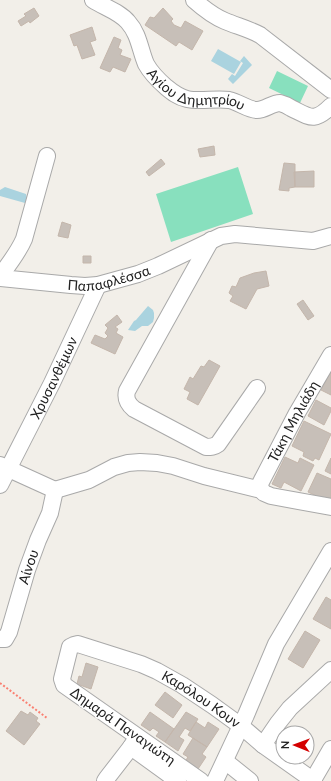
<svg xmlns="http://www.w3.org/2000/svg" width="331" height="781" viewBox="0 0 331 781" font-family="Lato,sans-serif">
<rect width="100%" height="100%" fill="#f2efe9"/>
<path fill="#88e0be" d="M277,71L308,86L300,103L269,88Z
M238,167L253,214L171,242L156,194Z"/>
<path fill="#aad3df" d="M218,49L241,62L234,74L211,61Z
M244,56L252,65L233,84L228,79L232,74L235,76L243,63L240,61Z
M5,187L26,194L27,198L25,203L0,196V190Z
M148,306L153,310L154,313V318L153,322L148,326H142L135,331L128,330L134,321L136,320Z"/>
<path fill="#c7bfb8" stroke="#c4b6ab" d="M34,8L39,16L30,23L29,21L21,26L18,21L26,16L24,14Z
M163,8L173,19L171,21L174,25L181,28L185,21L203,31L192,50L179,42L176,46L145,25L150,17L154,18Z
M92,27L96,40L90,42L95,55L82,59L77,45L74,46L70,35Z
M114,37L121,40L118,48L122,50L120,55L131,59L125,72L113,67L110,72L100,68Z
M214,146L215,155L200,157L198,149Z
M161,159L165,164L149,176L146,172Z
M284,163L295,164V187L289,188V191L279,190Z
M314,171V187H295L294,172Z
M62,222L71,225L68,238L58,236Z
M83,256H91V263H83Z
M266,271L269,286L257,289L246,309L230,301L233,296L229,293L232,286L236,287L240,278L254,273Z
M303,300L314,316L308,320L297,304Z
M117,315L122,322L115,327L118,329L116,333L123,337L115,354L91,343L95,335L105,339L108,336L105,333L108,328L105,325Z
M209,360L220,366L198,405L187,399L190,392L184,389L190,377L193,379L201,366L204,367Z
M331,371V395L321,390Z
M316,400L331,408V411L324,425L308,416Z
M304,421L331,434L319,460L315,458L313,461L303,456L304,452L292,446Z
M285,457L298,463L300,458L314,465L301,491L284,482L281,488L272,484Z
M331,458V474L325,471Z
M317,473L331,479V499L330,501H327L308,492Z
M326,597L331,600V629L313,619Z
M305,631L320,640L303,668L288,659Z
M86,663L98,667L91,689L77,684L79,676L82,677Z
M165,692L182,705L173,718L155,705Z
M21,711L28,715L30,712L38,718L36,721L40,724L24,745L6,731Z
M150,712L174,729L165,742L156,736L159,732L153,728L150,731L141,725Z
M186,712L198,719L190,731L185,728L179,737L184,740L178,751L165,742Z
M196,722L205,728L208,722L219,729L207,747L188,735Z
M193,738L207,747L202,754L206,757L198,769L186,760L188,757L183,754Z"/>
<g fill="none" stroke-linecap="round" stroke-linejoin="round">
<g stroke="#a9a9a9" stroke-width="18">
<g id="minor">
<path id="s1" d="M93,0C104,7 120,12 128,22C139,34 140,50 146,64C151,73 158,80 166,87C172,92 178,97 187,99C200,102 215,98 229,100C239,102 248,110 257,110C265,110 272,103 280,103C284,104 288,106 291,108C310,117 314,123 331,106"/>
<path d="M194,0C203,8 213,16 225,21C237,26 249,29 260,35L331,90"/>
<path d="M211,240L127,391C125,399 128,404 134,409L206,447C211,447 214,447 218,444L257,388"/>
<path d="M0,276C9,264 18,253 24,239L47,156"/>
<path id="s2" d="M0,278L71,285L85,286L98,285L138,274L158,266L221,236L235,234L313,241L331,236"/>
<path d="M0,465L55,490"/>
<path id="s3" d="M0,485L52,383L98,285"/>
<path d="M55,490L89,480L114,467L128,463L140,462L157,463L173,466L204,476L261,490L264,493L271,496L331,507"/>
<path id="s4" d="M261,490L260,484L262,480L297,413L331,355"/>
<path id="s5" d="M0,639H5L9,632L27,570L38,540L50,513L55,490"/>
<path d="M263,745L278,723L290,708L331,670"/>
<path d="M131,747L178,781"/>
<path d="M225,761L250,781"/>
<path d="M313,780L331,749"/>
<path d="M105,781L107,778L131,747L136,739"/>
<path id="s6" d="M201,781L64,685L62,679L70,647L74,645L78,644L141,664L157,671L182,685L212,705L241,726L263,745L314,781"/>
<path d="M215,781L246,715L276,644L331,551"/>
</g>
</g>
<path stroke="#fa8072" stroke-width="2" stroke-dasharray="2 2" stroke-linecap="butt" d="M0,683L47,718"/>
<use href="#minor" stroke="#fff" stroke-width="16"/>
</g>
<g text-anchor="middle" stroke-width="3" stroke-linejoin="round" paint-order="stroke">
<g font-size="14" fill="#222" stroke="#fff">
<text dy="5" stroke="none"><textPath href="#s1" startOffset="148">Αγίου Δημητρίου</textPath></text>
<text dy="5" stroke="none"><textPath href="#s2" startOffset="110">Παπαφλέσσα</textPath></text>
<text dy="5" stroke="none"><textPath href="#s3" startOffset="120">Χρυσανθέμων</textPath></text>
<text dy="5" stroke="none"><textPath href="#s4" startOffset="77">Τάκη Μηλιάδη</textPath></text>
<text dy="5" stroke="none"><textPath href="#s5" startOffset="81">Αίνου</textPath></text>
<text dy="5" stroke="none"><textPath href="#s6" startOffset="351">Καρόλου Κουν</textPath></text>
<text transform="translate(123 726) rotate(35)" y="5">Δημαρά Παναγιώτη</text>
</g>
</g>
<g transform="translate(295 745) rotate(271)"><circle r="19" fill="#ffffff" stroke="#a7a7a7"/>
<path d="M0-3L7 15L0 10L-7 15Z" fill="#d40000"/>
<text y="-6" font-size="11" font-weight="bold" text-anchor="middle" fill="#222222">N</text>
</g>
</svg>
